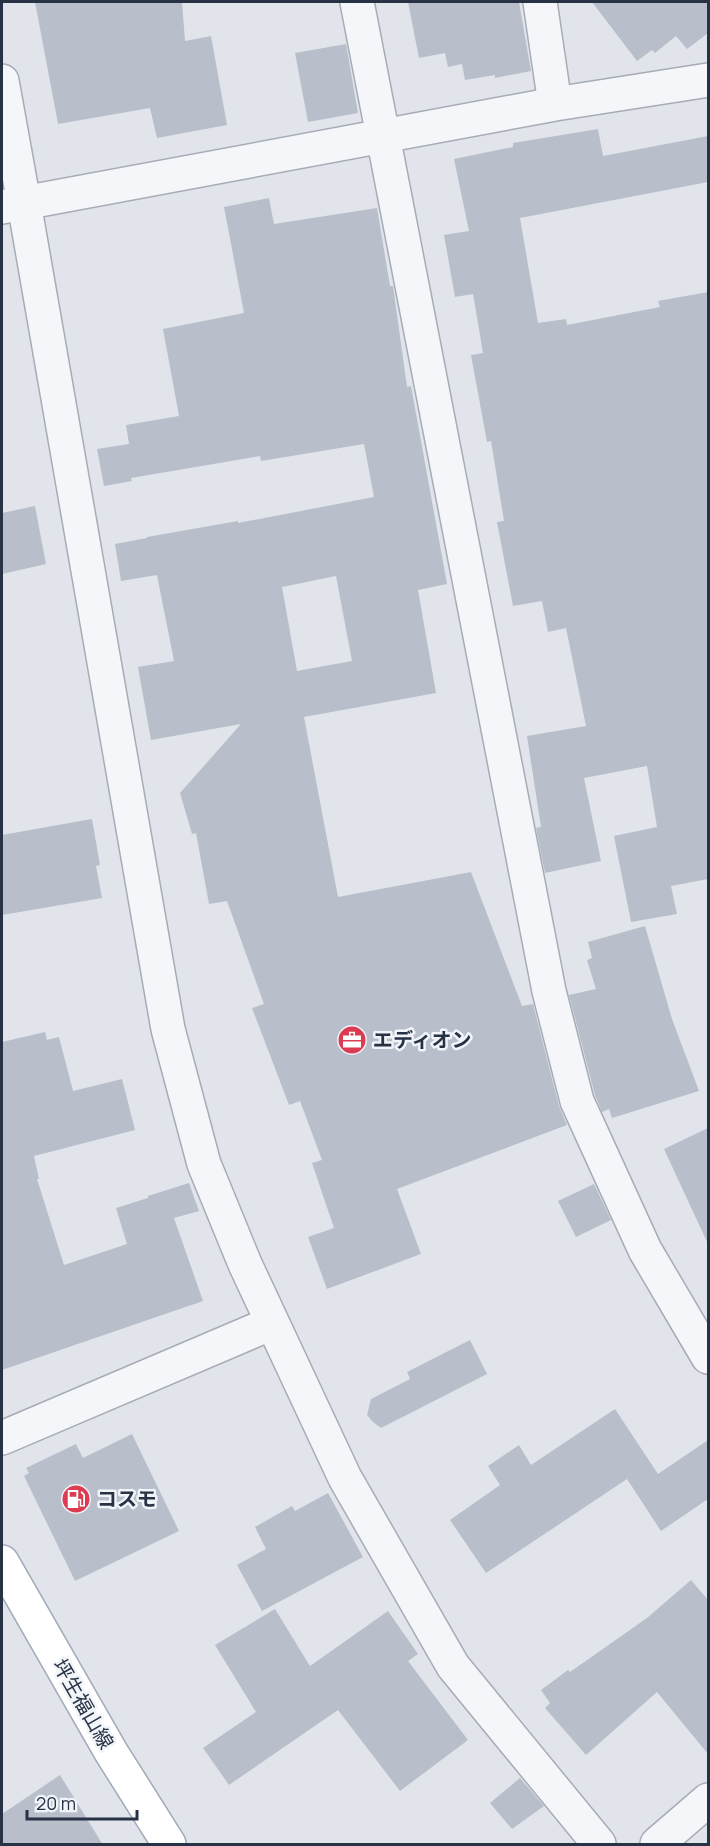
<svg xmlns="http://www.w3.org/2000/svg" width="710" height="1846" viewBox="0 0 710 1846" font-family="Manrope,'Noto Sans JP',sans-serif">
<rect width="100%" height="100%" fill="#e1e5eb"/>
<path fill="#b8beca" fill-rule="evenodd" d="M35,2H182L185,41L211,36L227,125L157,138L150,108L58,124Z
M408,2H519L531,71L495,78V75L465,80L462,64L448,67L445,53L419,58Z
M592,2H708V33L687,49L676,36L655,53L652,50L637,61Z
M346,44L358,113L308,122L295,53Z
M598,129L603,156L708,136V182L520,218L538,323L566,319L567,325L660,307L658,301L708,292V879L671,886L677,914L631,922L614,836L657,827L647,766L584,778L601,861L545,873L536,828L541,827L527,736L586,726L566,628L548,632L542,601L513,606L497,522L504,521L491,441L487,442L471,355L483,353L473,294L455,297L444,235L469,231L454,159L513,147V143Z
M269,198L274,224L377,208L390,286H393L407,387L411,386L447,584L418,590L436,693L304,717L338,897L471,872L522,1006L533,1004L559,1106L567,1125L397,1189L421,1254L327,1289L308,1237L334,1228L312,1163L322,1160L300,1101L289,1105L252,1008L264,1004L227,901L209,904L196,833L192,834L180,793L241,724L151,740L138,667L174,661L157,575L121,581L115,544L147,538V537L238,521V523L374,497L364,444L261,461L260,456L131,478L132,481L104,486L97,449L129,444L126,425L179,416L163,329L244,313L224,207ZM336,576L352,661L297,671L282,587Z
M35,506L46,564L2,574V513Z
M92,819L100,865L96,866L102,898L2,915V835Z
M645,926L672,1019L699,1091L612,1118L609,1109L602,1112L595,1095L569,995L596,989L587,960L592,958L588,942Z
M45,1032L47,1040L59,1037L73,1091L122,1079L135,1130L34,1156L39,1179H37L64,1265L127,1244L116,1208L148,1198V1196L189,1183L199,1211L174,1218L203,1301L2,1370V1042Z
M708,1128V1244L664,1149Z
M594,1184L611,1220L576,1237L558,1201Z
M470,1340L487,1374L381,1428L373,1422L367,1415L371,1399L410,1379L407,1372Z
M615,1409L658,1474L708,1440V1499L661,1531L627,1479L486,1573L450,1520L500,1485L488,1466L519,1445L531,1465Z
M132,1434L179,1531L75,1581L24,1476L29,1473L26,1468L76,1444L83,1458Z
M328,1493L363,1557L262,1611L237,1565L266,1549L255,1527L292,1506L295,1511Z
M691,1580L708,1600V1754L657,1692L586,1755L545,1708L550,1703L541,1690L568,1670L570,1672L647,1618Z
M275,1609L310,1666L388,1611L418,1654L408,1661L468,1740L400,1791L338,1710L229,1785L203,1748L256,1712L215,1645Z
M60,1775L103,1845H2V1814Z
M520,1778L544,1806L512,1829L490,1803Z"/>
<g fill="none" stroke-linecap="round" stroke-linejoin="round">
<g stroke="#a6acb6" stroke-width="36">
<path id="minor" d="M357,2L549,991L577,1101L645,1250L708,1357
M540,2L555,104
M2,81L24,203L168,1029L204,1164L245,1264L345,1478L453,1666L599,1844
M2,207L555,104L708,80
M2,1438L272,1323
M657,1844L708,1800"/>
</g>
<g stroke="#9fa9b8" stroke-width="36">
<path id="major" d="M2,1562L111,1752L169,1844"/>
</g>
<use href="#minor" stroke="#f5f6f9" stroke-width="33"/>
<use href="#major" stroke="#fff" stroke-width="33"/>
</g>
<defs>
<g id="office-disc" transform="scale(1.5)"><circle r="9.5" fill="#db3c52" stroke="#f1f4f8"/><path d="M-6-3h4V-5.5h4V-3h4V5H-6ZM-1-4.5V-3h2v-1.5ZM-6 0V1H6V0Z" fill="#fff"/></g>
<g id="fuel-disc" transform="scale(1.5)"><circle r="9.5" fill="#db3c52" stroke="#f1f4f8"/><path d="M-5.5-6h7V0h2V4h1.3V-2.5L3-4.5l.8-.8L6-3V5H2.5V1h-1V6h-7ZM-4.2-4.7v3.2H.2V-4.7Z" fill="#fff"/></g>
</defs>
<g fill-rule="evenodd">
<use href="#office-disc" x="352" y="1040"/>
<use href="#fuel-disc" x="76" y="1499"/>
</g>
<g text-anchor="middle" stroke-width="5" stroke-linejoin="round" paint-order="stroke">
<g font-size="20" font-weight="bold" fill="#283245" stroke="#f1f4f8" text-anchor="start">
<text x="373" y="1047">エディオン</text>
<text x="97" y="1506">コスモ</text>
</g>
<g font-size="20" fill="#283245" stroke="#f1f4f8">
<text transform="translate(83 1704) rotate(60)" y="7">坪生福山線</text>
</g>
</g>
<rect width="710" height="1846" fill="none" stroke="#283245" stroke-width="6"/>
<path d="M27 1810v9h110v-9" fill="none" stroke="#283245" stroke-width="3"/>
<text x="36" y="1810" font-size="18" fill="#283245" stroke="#f1f4f8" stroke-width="4.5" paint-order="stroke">20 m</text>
</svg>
